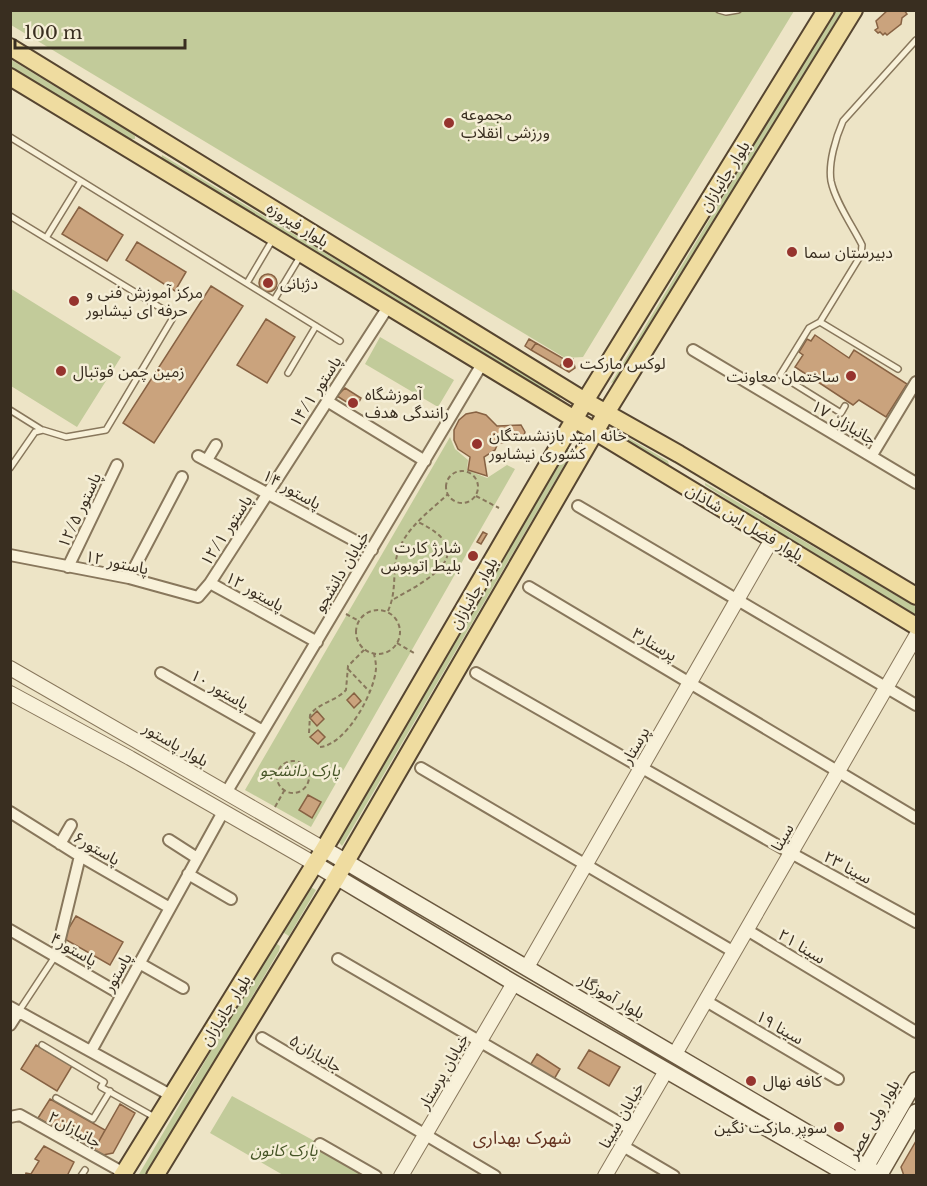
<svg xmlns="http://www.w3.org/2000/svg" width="927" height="1186" viewBox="0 0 927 1186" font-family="'Libre Baskerville','Noto Sans Arabic',serif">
<rect width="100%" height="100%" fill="#ede4c6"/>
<path fill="#c2cb9a" d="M10,11H794L583,357L565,358L11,25Z
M835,11H842L617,381L611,383Z
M10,59L130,132L135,136V139H130L11,67Z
M162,155L562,395L559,400L161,159Z
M10,288L121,357L77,427L11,386Z
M380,337L454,380L438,407L365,364Z
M618,432L668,461L669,465L667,466L614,435Z
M450,437L455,449L468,460L467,470L487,478L507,465L515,469L311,827L245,790Z
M567,447L573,450L342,846L337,840Z
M705,483L916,607V615L732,503L705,485Z
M309,886L316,890L289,936L281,931Z
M277,944L280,946L279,951L147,1175L138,1176L273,945Z
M232,1096L320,1144L369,1175H283L210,1133Z"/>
<path fill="#caa37d" stroke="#876243" stroke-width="1.5" d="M904,10L907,14L902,18L901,24L887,35L885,33L883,35L880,32L878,33L875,30L878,28L876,21L888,10Z
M79,207L123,235L107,261L62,234Z
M137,242L186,272L175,291L126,260Z
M259 283a9 9 0 1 1 18 0a9 9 0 1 1-18 0Z
M211,286L243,306L154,443L123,423Z
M266,319L295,337L267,383L237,365Z
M815,335L849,358L854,350L907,384L886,417L859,400L853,405L795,367L803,355L799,352L807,339L811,341Z
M529,339L536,343L531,350L525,346Z
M536,343L564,359L560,367L531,350Z
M564,359H573L575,368L569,372L560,367Z
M345,388L361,398L356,408L337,396Z
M476,412L486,415L497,426L521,425L525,432L522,441L498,443L495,450L484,457L487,476L468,470L470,457L458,449L454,440V430L459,420L466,414Z
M483,532L487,534L481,544L477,542Z
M354,693L361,701L354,708L347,700Z
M317,711L324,719L317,726L310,718Z
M318,730L325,737L318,744L310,737Z
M308,795L321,802L312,818L299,810Z
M76,916L123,942L110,965L63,938Z
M36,1045L72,1066L57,1091L21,1069Z
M589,1050L620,1067L609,1086L578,1068Z
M537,1054L560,1069L553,1081L529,1067Z
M50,1099L105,1130L94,1150L38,1118Z
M120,1104L135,1113L113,1153L103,1155L94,1150Z
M916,1141V1176H904L901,1167Z
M44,1146L74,1162L67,1176H25L26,1173L31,1174L39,1161L35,1159Z"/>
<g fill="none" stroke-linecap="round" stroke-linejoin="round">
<g stroke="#88775c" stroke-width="8">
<path id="service" d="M719,10L726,12L738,10
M10,137L340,341
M10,216L46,238
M247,283L273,239
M274,300L301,255
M820,322L809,328L780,375L841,413L845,406
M898,369L820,322L861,255L862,245C853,227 835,201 831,181C828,163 836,137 843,121L916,40
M288,373L316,326
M10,410L42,430
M10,468L35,432L43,430L66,437L106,430L174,316L46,238L81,181
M19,1011L56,955
M42,1045L104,1082L101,1087L156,1118
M56,1098L93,1119L110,1091
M81,1176L85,1170"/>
</g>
<g stroke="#88775c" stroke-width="14">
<path id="minor" d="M693,350L916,483
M327,401L425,461
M872,455L916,382
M198,456L372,550
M207,460L216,445
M578,506L916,705
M10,555L129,578L198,597L210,583L388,307
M68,567L117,465
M129,578L182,477
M210,583L317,642
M529,587L916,818
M161,673L263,731
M476,673L791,853L916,922
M421,768L734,952
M226,793L482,364
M10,812L80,856L170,908
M169,840L197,858
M60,844L71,825
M188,874L231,899
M10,930L122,995
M747,930L916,1032
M56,955L80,856
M338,959L632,1130
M139,963L183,988
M706,1001L838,1079
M10,1007L172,1096
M10,1025L19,1011
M262,1038L495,1176
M91,1051L223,812
M10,1117L20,1115L124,1173
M320,1144L376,1176
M623,1146L674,1176"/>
</g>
<g stroke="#88775c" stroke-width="16">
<path id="tertiary" d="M10,668L324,849
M10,693L130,758L315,864
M527,967L772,539
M675,1054L916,636
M401,1176L514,983
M605,1176L666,1071"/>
</g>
<g stroke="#6a583f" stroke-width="18">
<path id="secondary" d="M324,849L881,1176
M315,864L514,983L850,1176
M862,1174L916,1080
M879,1176L916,1112"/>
</g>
<g stroke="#564530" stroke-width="20">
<path id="primary" d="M10,47L585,401L679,454L916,596
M10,77L916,626
M122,1176L324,849L585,401L826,10
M155,1176L337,877L606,413L854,10"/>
</g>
<path stroke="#88775c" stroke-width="2" stroke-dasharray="4.5 3" stroke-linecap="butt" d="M446 487a16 16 0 1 1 32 0a16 16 0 1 1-32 0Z
M476,496L499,508
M394,599C430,579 481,552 418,522
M356 632a22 22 0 1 1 44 0a22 22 0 1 1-44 0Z
M388,611C396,593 393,579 396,560C401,531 428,513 448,494
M346,614L359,621
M397,643L414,653
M348,669L369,691
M309,733L310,715C319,702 335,702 346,690L348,666L364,650
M320,747C346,745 375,692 376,668C376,663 375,658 374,654
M277 777a16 16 0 1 1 32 0a16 16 0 1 1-32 0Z
M275,807L284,791"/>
<use href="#service" stroke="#f8f1d9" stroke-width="5"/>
<use href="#minor" stroke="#f8f1d9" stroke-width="10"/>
<use href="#tertiary" stroke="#f8f1d9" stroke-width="14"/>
<use href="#secondary" stroke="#f8f1d9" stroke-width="15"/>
<use href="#primary" stroke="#efdca0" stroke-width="16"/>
</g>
<g fill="#96342e" stroke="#f5eed6" stroke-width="2">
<circle cx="449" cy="123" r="6"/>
<circle cx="792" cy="252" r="6"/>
<circle cx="268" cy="283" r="6"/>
<circle cx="74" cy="301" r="6"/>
<circle cx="568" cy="363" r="6"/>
<circle cx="61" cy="371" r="6"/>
<circle cx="851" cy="376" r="6"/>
<circle cx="353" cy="403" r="6"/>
<circle cx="477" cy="444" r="6"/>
<circle cx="473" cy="556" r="6"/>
<circle cx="751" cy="1081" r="6"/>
<circle cx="839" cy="1127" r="6"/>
</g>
<g text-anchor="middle" stroke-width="5" stroke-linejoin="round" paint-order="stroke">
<g font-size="16" fill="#392e20" stroke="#f5eed6" text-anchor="start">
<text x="461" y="120">مجموعه<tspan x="461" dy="18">ورزشی انقلاب</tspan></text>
<text x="804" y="258">دبیرستان سما</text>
<text x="280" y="289">دژبانی</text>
<text x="86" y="298">مرکز آموزش فنی و<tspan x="86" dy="18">حرفه ای نیشابور</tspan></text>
<text x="580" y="369">لوکس مارکت</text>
<text x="73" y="377">زمین چمن فوتبال</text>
<text x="839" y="382" text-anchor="end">ساختمان معاونت</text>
<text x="365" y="400">آموزشگاه<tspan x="365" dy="18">رانندگی هدف</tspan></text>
<text x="489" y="441">خانه امید بازنشستگان<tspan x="489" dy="18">کشوری نیشابور</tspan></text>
<text x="461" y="553" text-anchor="end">شارژ کارت<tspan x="461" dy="18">بلیط اتوبوس</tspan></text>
<text x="763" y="1087">کافه نهال</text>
<text x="827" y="1133" text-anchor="end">سوپر مارکت نگین</text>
</g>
<g font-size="16" fill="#392e20" stroke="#f5eed6">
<text transform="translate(724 176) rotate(-58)" y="6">بلوار جانبازان</text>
<text transform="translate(298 224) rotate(32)" y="6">بلوار فیروزه</text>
<text transform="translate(315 391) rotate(-57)" y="6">پاستور ۱۴/۱</text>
<text transform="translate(844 422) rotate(30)" y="6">جانبازان ۱۷</text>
<text transform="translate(292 489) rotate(29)" y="6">پاستور ۱۴</text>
<text transform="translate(79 510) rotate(-65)" y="6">پاستور ۱۲/۵</text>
<text transform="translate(745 522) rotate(31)" y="6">بلوار فضل ابن شاذان</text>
<text transform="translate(226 530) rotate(-57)" y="6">پاستور ۱۲/۱</text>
<text transform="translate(117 562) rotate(12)" y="6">۱۲ پاستور</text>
<text transform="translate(341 571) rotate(-59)" y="6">خیابان دانشجو</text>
<text transform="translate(255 591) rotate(29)" y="6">پاستور ۱۲</text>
<text transform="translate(473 593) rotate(-60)" y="6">بلوار جانبازان</text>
<text transform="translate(655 644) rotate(31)" y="6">پرستار۳</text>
<text transform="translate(220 689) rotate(30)" y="6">پاستور ۱۰</text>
<text transform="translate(176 744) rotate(30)" y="6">بلوار پاستور</text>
<text transform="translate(635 745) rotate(-60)" y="6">پرستار</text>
<text transform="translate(782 837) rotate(-60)" y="6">سینا</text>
<text transform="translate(97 848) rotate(30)" y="6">پاستور۶</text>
<text transform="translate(848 867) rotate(28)" y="6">سینا ۲۳</text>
<text transform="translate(802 946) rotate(31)" y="6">سینا ۲۱</text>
<text transform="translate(74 949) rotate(30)" y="6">پاستور۴</text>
<text transform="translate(117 972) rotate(-61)" y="6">پاستور</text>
<text transform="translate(612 996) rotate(30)" y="6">بلوار آموزگار</text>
<text transform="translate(225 1010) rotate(-58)" y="6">بلوار جانبازان</text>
<text transform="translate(780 1027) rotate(30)" y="6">سینا ۱۹</text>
<text transform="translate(316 1053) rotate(31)" y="6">جانبازان۵</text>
<text transform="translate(443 1071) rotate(-60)" y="6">خیابان پرستار</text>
<text transform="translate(621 1115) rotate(-60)" y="6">خیابان سینا</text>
<text transform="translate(873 1119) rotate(-60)" y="6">بلوار ولی عصر</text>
<text transform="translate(75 1129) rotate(29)" y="6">جانبازان۲</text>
</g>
<g font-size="16" font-style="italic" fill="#465527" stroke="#f5eed6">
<text x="300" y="776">پارک دانشجو</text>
<text x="284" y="1156">پارک کانون</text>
</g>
<g font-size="18" fill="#643320" stroke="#f5eed6">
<text x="522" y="1144">شهرک بهداری</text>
</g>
</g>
<rect width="927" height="1186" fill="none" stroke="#392e20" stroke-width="24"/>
<path d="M15 39v9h170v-9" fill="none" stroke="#392e20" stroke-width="3"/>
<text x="24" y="39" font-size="18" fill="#392e20" stroke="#f5eed6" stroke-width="4.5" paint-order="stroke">100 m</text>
</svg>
